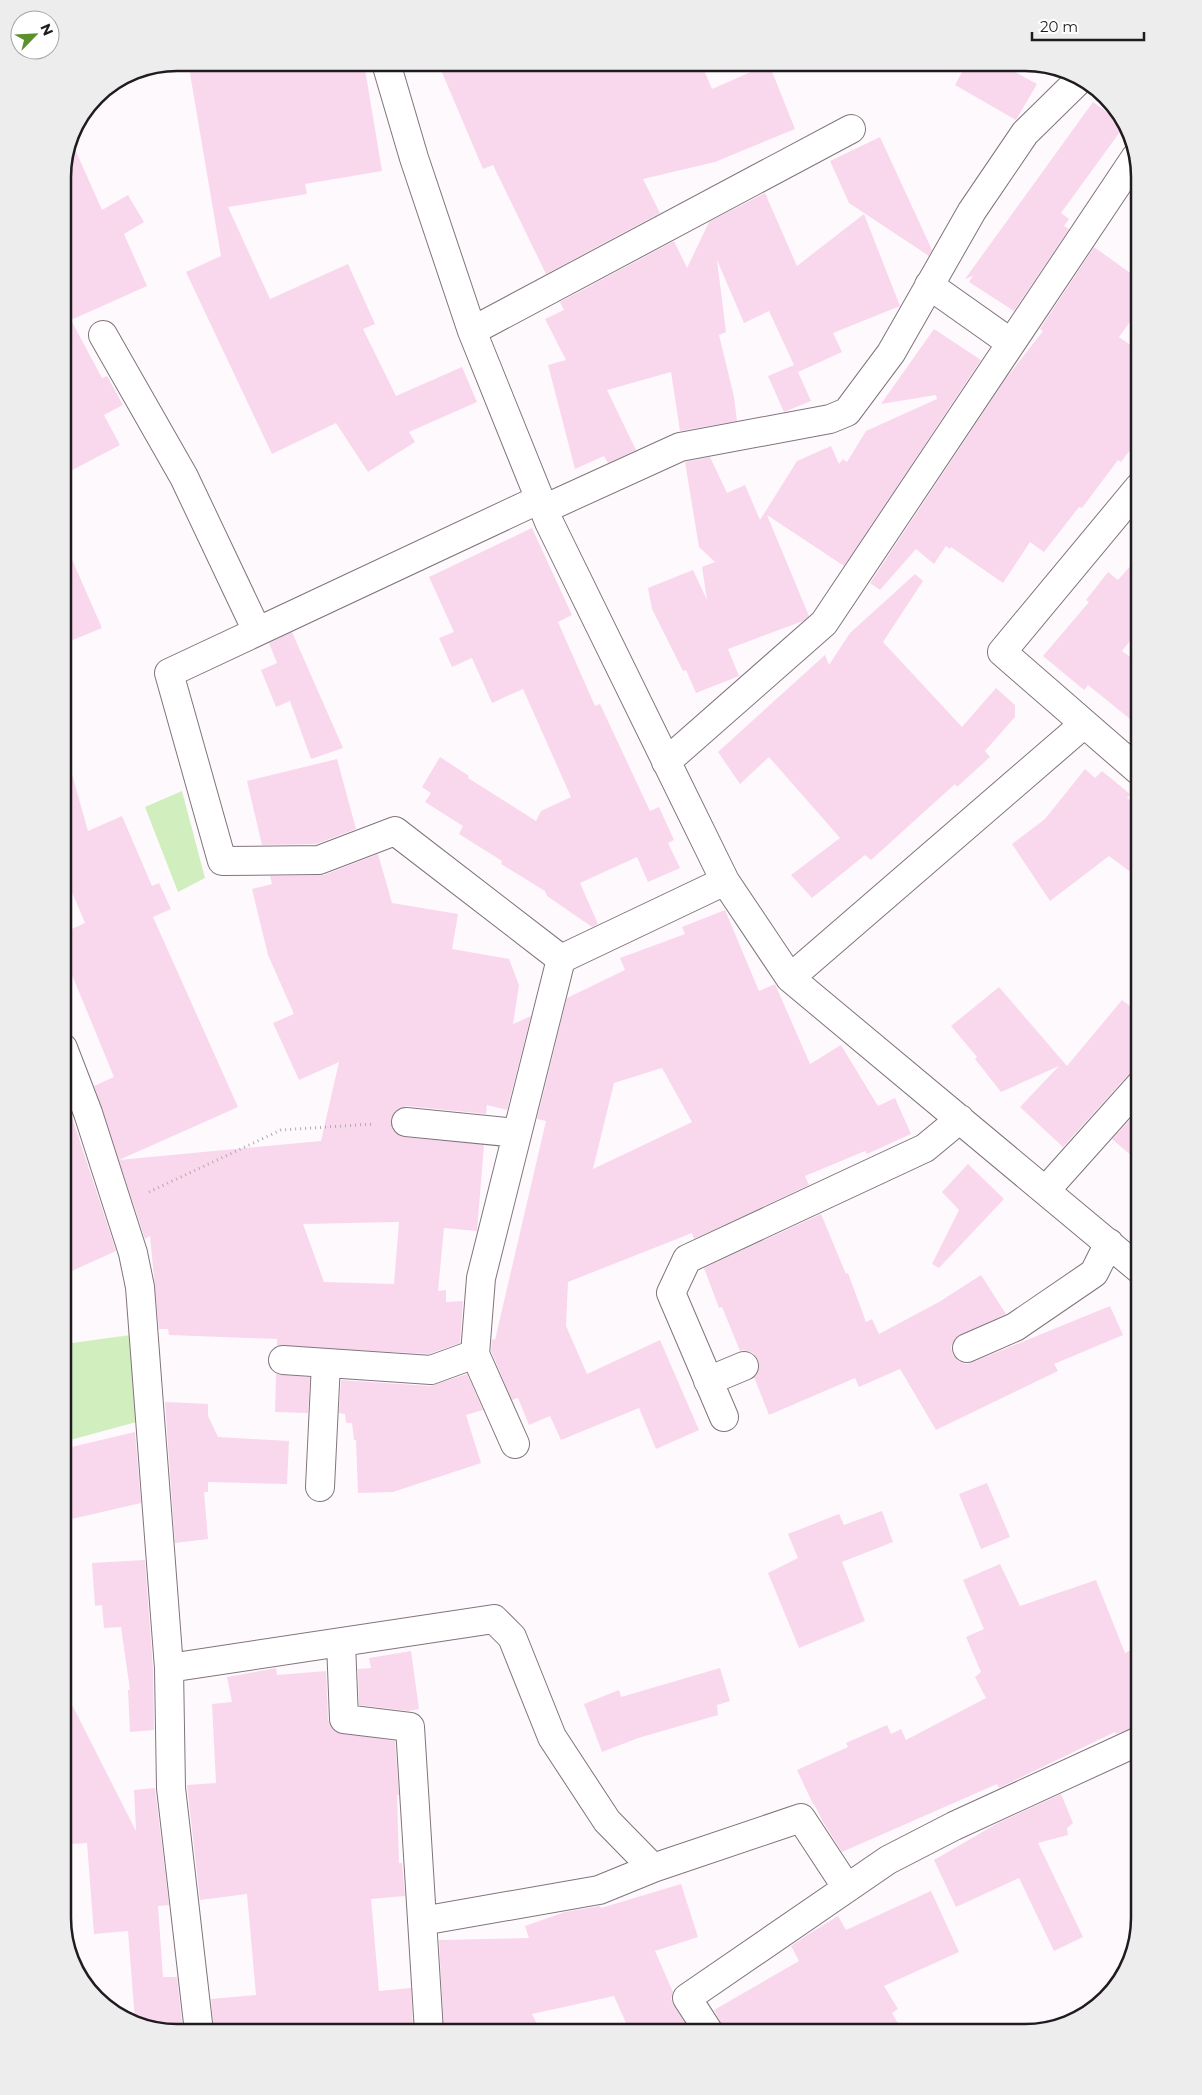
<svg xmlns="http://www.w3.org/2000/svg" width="1202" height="2095" viewBox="0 0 1202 2095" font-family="Montserrat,sans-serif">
<rect width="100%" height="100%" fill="#fef9fc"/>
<path fill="#d1efbe" d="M182,791L205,878L178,892L145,807Z
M138,1334L140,1421L63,1442V1348L72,1343Z"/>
<path fill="#f9d8ed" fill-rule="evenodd" d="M188,62L364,63L382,171L305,184L307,194L228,207L270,299L348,264L375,324L363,329L396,396L462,367L477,402L409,432L415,442L368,472L336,423L272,454L186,272L221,256Z
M438,63H701L712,89L769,64L795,129L715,162L643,179L660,213L546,274L493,165L483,169Z
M967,63H999L1037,84L1016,120L955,85Z
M1093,102L1125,125L1061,213L1069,219L1064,226L1069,229L1014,311L969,282L973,276L965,279Z
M880,137L932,250L929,256L849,203L830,161Z
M70,138L102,210L128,195L144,222L124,234L147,286L71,320L102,378L107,376L123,405L104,415L120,445L63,475V170Z
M765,193L797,266L864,214L900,306L833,333L842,352L798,372L811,401L784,412L768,376L794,365L769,311L744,323L717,260L726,332L719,335L734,397L737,421L680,431L671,372L607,390L636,450L608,463L604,456L575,469L548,365L566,360L545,319L564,310L560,302L674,241L687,268L709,222Z
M1094,247L1140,280V308L1119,337L1140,352V437L1121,462L1118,460L1082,508L1079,507L1044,552L1030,542L1003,583L951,547L950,549L946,546L934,564L916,549L880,590L870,583L1007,377L1043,331L1040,329Z
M934,329L981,360L844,566L767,515L809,616L803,621L728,649L739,676L696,693L686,670L683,671L652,609L648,588L693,570L707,600L702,567L715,562L699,547L685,462L710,457L727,493L745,485L760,520L797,461L831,446L839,464L843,459L847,462L866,431L937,399L936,395L881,404Z
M532,528L572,615L558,622L595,706L600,704L650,811L659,807L674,840L668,843L680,868L648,882L637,857L580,883L598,924L592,927L547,896L545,891L501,864L502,861L459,834L463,826L425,802L431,793L422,787L440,757L469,776L468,778L536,821L541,811L571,797L523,689L492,703L472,658L452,667L439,638L454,632L429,577Z
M63,539L102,628L63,644Z
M1140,555V628L1122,651L1140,664V727L1088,685L1084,690L1043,656L1089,602L1086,600L1108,572L1118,580Z
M915,574L923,581L883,642L962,727L996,688L1015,705V717L985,751L990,757L957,787L955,784L871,860L865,855L812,898L791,875L840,838L769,757L740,784L718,752L825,655L829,665L850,633Z
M292,632L343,748L311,759L290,701L276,707L261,670L277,663L269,643Z
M337,759L356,829L316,844L262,845L247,781Z
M1085,769L1095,778L1102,771L1130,794L1127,798L1140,807V879L1109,856L1050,901L1012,844L1045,819Z
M72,774L88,831L122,816L152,886L159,883L171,909L153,917L238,1107L119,1160L321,1141L339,1062L299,1080L273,1023L294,1014L268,955L252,889L272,884L270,876L324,875L378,854L392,903L458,914L452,949L509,959L519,985L513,1024L531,1016L507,1110L487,1105L486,1114L407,1106L400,1108L394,1113L391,1120L392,1129L397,1134L404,1137L484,1145L477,1231L444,1228L438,1291L446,1290V1302L463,1301L460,1343L429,1354L277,1346V1339L169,1335L168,1329H159L150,1236L145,1239L94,1086L114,1077L63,953V933L85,923L63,871V776ZM399,1222L394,1284L324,1282L303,1224Z
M725,910L759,991L775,984L810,1064L841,1045L878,1106L895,1098L911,1134L867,1154L865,1151L805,1176L809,1185L694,1239L692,1233L568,1282L566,1326L587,1374L660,1340L699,1430L656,1449L639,1408L561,1440L550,1416L529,1425L518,1398L512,1400L491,1351L492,1339L495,1340L546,1121L537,1119L567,998L625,970L620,958L685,934L682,927ZM662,1068L692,1122L593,1169L614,1083Z
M999,987L1067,1066L1122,1000L1140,1014V1071L1127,1076L1063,1147L1020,1107L1059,1066L1001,1092L975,1059L977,1057L951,1026Z
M67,1102L116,1251L63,1275V1104Z
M1140,1109V1163L1112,1139Z
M968,1164L1004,1199L939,1268L932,1264L959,1210L942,1192Z
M821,1214L846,1274L848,1273L866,1322L872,1319L879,1334L939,1302L981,1275L1006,1314L955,1338L951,1347L953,1355L958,1361L966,1364L973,1362L1110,1306L1123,1335L1054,1364L1058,1371L936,1430L900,1369L859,1387L855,1378L769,1415L754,1377L759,1368L758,1360L753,1353L743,1350L740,1351L722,1307L719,1308L704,1268Z
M276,1374L310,1377L308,1413L275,1412Z
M467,1374L483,1410L466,1415L481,1463L393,1492L358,1493L356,1440H354L352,1423H346L345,1414L339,1413L341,1380L430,1386Z
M165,1402L208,1404V1416L218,1437L289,1441L287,1484L208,1482V1492H204L208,1539L175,1543Z
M135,1432L141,1503L63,1521V1449Z
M987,1483L1010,1537L981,1549L959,1494Z
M882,1511L893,1542L842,1562L865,1621L799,1648L768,1573L798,1558L788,1534L839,1514L844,1525Z
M145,1560L153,1669L154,1730L130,1732L128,1690H130L121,1627L104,1628L102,1605L95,1606L92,1563Z
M1000,1564L1020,1606L1096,1580L1125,1653L1140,1646V1726L1116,1734L1115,1732L999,1788L997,1784L842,1852L823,1822L814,1804H813L797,1770L848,1747L846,1743L887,1725L891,1734L901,1729L906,1740L986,1698L975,1677L981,1672L966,1637L984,1629L963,1580Z
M411,1651L419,1709L408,1711L359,1705L358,1669L371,1668L369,1658Z
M276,1668L277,1675L326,1671L328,1720L336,1732L395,1741L399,1795H397L399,1863H402L405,1896L371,1899L379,1991L411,1988L413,2032H214L211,1999L256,1995L247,1894L200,1900L187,1785L216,1783L212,1704L232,1702L227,1677Z
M720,1668L730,1701L717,1705L718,1715L638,1738L602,1752L584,1704L619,1690L621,1697Z
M63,1687L136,1831L134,1790L155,1788L169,1905L158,1906L163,1977H177L183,2032H170L135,2021L128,1931L94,1934L87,1843L71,1844L68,1800H63Z
M1061,1794L1073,1823L1067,1828L1068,1835L1038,1843L1083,1937L1054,1951L1019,1878L956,1907L934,1860L998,1823Z
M681,1884L698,1937L655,1951L673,1992L671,1999L674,2006L691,2032H630L614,1996L532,2014L541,2032H444L439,1940L529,1938L525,1926L565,1912L600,1906L601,1908Z
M931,1891L959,1952L884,1986L898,2009L892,2013L903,2032H724L722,2024L714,2010L799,1961L791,1946L804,1937L838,1916L846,1930Z"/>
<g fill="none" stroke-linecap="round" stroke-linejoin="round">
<g stroke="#81747c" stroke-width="30">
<path id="street" d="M386,63L414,158L472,331L549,522L725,881L790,978L1139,1269
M929,285L1011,343
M472,331L851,129
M103,335L184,477L257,631
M540,499L169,673L222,861L319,860L395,831L561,959L725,881
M544,509L680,447L830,419L847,412L891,353L972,211L1025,133L1080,79
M666,762L824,623L1135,158
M1139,771L1002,652L1139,487
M790,978L1084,724
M63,1048L88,1113L133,1253L140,1287L169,1668L171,1788L199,2032
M406,1122L517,1133
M1046,1190L1139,1086
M967,1348L1015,1327L1094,1273L1109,1243
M283,1360L431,1370L475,1354
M708,1381L744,1366
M724,1417L671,1293L687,1259L925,1148L960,1119
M515,1444L475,1354L481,1278L561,959
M320,1487L326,1363
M341,1643L344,1719L410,1727L429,2032
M169,1668L494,1619L512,1637L552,1737L607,1821L653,1868
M422,1921L599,1890L653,1868L801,1818L847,1888
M709,2032L687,1998L888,1860L954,1826L1139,1741"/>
</g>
<path stroke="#b0abae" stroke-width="3" stroke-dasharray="1 4" stroke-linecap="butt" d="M149,1192L281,1130L373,1124"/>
<use href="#street" stroke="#fff" stroke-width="28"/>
</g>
<path d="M0 0H1202V2095H0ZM177 71H1025A106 106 0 0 1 1131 177V1918A106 106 0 0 1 1025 2024H177A106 106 0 0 1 71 1918V177A106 106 0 0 1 177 71Z" fill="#ededed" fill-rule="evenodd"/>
<path fill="none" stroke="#201b1e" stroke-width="2.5" d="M177 71H1025A106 106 0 0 1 1131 177V1918A106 106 0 0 1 1025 2024H177A106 106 0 0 1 71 1918V177A106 106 0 0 1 177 71Z"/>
<g transform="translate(35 35) rotate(66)"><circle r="24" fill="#ffffff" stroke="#a6a4a5"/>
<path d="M0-4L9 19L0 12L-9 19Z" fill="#5b902b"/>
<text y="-8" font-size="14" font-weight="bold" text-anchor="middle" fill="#201b1e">N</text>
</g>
<path d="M1032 32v8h112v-8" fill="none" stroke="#201b1e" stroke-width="2.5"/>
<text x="1040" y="32" font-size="15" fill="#201b1e" stroke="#ffffff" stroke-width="4" paint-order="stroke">20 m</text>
</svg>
